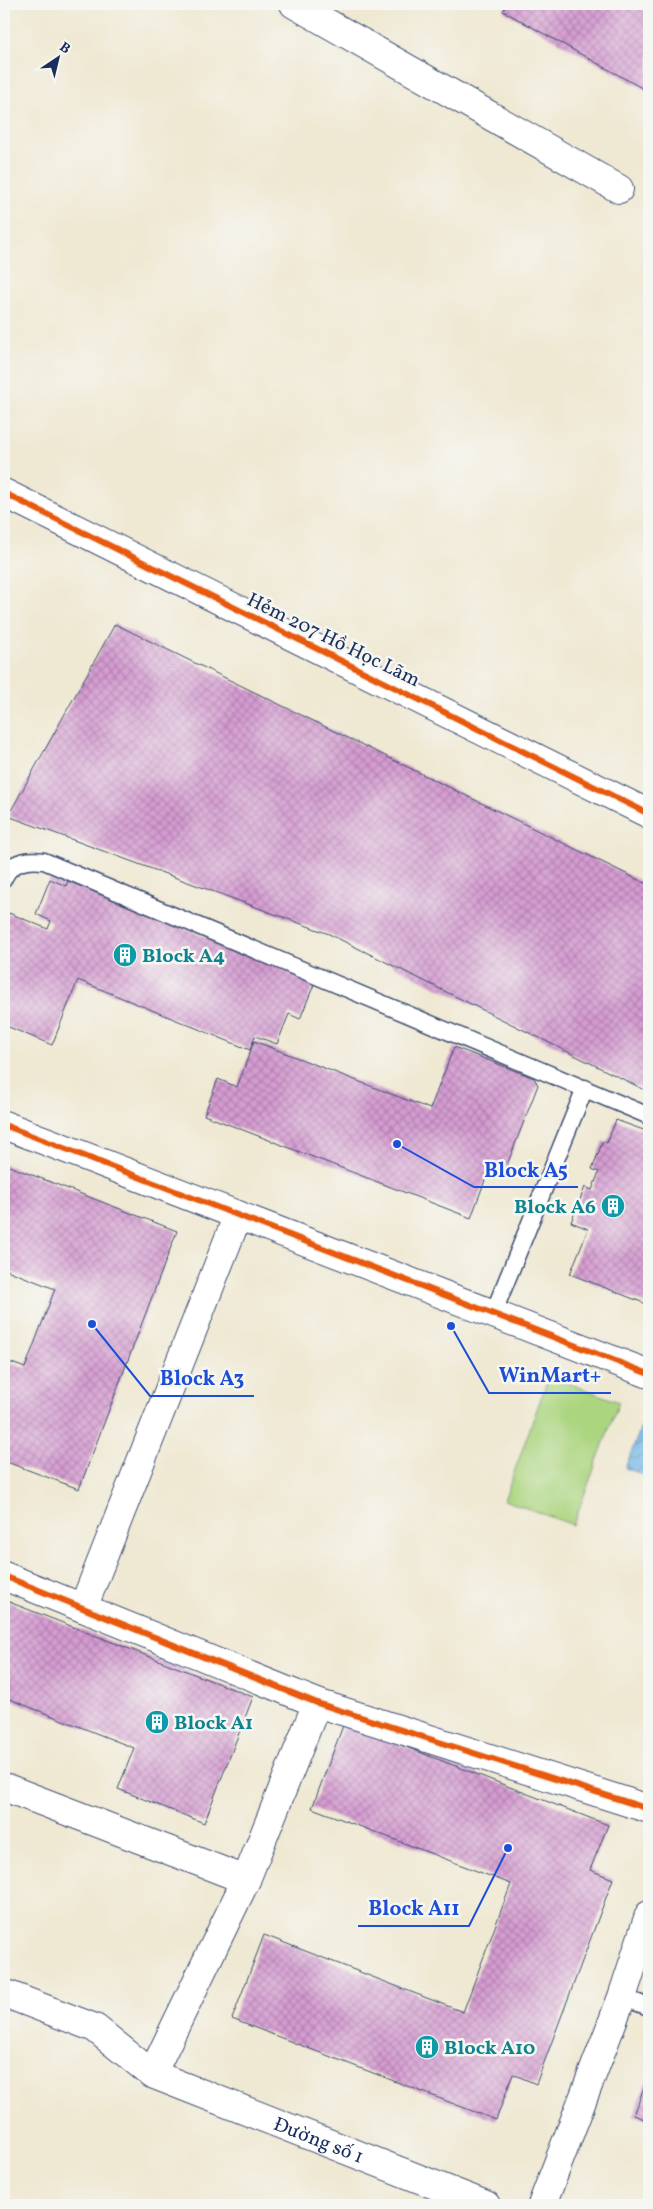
<svg xmlns="http://www.w3.org/2000/svg" width="653" height="2209" viewBox="0 0 653 2209" font-family="Vollkorn,serif">
<defs>
<pattern id="water-waves" width="16" height="10" patternUnits="userSpaceOnUse" patternTransform="scale(1.25)"><rect width="16" height="10" fill="#71b6e7"/><path d="M0 5q4-4 8 0t8 0" fill="none" stroke="#5c94be"/></pattern>
<pattern id="building-cross-hatch" width="8" height="8" patternUnits="userSpaceOnUse" patternTransform="scale(1.25)"><rect width="8" height="8" fill="#d69cd1"/><path d="M0 0l8 8M0 8l8-8" fill="none" stroke="#ad80ad"/></pattern>
</defs>
<rect width="100%" height="100%" fill="#f6f6f2"/>
<filter id="ink" filterUnits="userSpaceOnUse"><feTurbulence type="fractalNoise" baseFrequency=".02" numOctaves="2"/><feDisplacementMap in="SourceGraphic" scale="10" xChannelSelector="R" yChannelSelector="G"/><feConvolveMatrix kernelMatrix="1 2 1 2 8 2 1 2 1" color-interpolation-filters="sRGB"/></filter>
<filter id="wash" filterUnits="userSpaceOnUse"><feTurbulence type="fractalNoise" baseFrequency=".0096" numOctaves="4" result="noise"/><feDisplacementMap in="SourceGraphic" scale="20" xChannelSelector="R" yChannelSelector="G"/><feGaussianBlur stdDeviation="1.12" result="paint"/><feColorMatrix in="noise" values="0 0 0 0 0 0 0 0 0 0 0 0 0 0 0 0 0 1.4 0 .05"/><feComposite in="paint" operator="in"/></filter>
<g filter="url(#wash)">
<rect width="100%" height="100%" fill="#efe8d2"/>
<path fill="#acd580" stroke="#64826f" d="M549,1376L619,1402L573,1525L504,1500Z"/>
<path fill="url(#water-waves)" stroke="#4672a2" d="M644,1420L649,1422V1477L625,1468Z"/>
<g id="blocks">
<path fill="url(#building-cross-hatch)" d="M507,4H649V92L503,11Z
M115,624L649,885V1092L329,934L8,816Z
M50,879L66,886L68,881L315,982L300,1019L289,1014L277,1044L255,1036L250,1050L78,980L52,1045L4,1025V925L9,913L48,929L51,921L36,914Z
M254,1041L430,1109L454,1047L534,1078L538,1085L502,1178L488,1172L471,1218L204,1115L218,1079L237,1087Z
M616,1120L649,1132V1305L570,1274L588,1229L571,1222L585,1187L592,1190L599,1172L592,1169L603,1141L607,1143Z
M4,1164L177,1231L79,1489L4,1461V1360L25,1368L55,1289L4,1269Z
M4,1600L253,1697L204,1823L118,1789L134,1748L4,1697Z
M344,1723L608,1825L590,1870L613,1879L536,2084L513,2074L496,2120L232,2019L264,1935L463,2012L511,1884L312,1808Z
M649,2074V2121L634,2115Z"/>
</g>
</g>
<g filter="url(#ink)">
<use href="#blocks" fill-opacity="0" stroke="#3b4b6f" stroke-width="1"/>
<g fill="none" stroke-linecap="round" stroke-linejoin="round">
<g stroke="#3b4b6f" stroke-width="19">
<path id="lane" d="M4,878C11,861 28,859 44,861L649,1116
M493,1314L585,1088
M622,1997L649,2007"/>
</g>
<g stroke="#3b4b6f" stroke-width="30">
<g id="street">
<path d="M294,4L619,189"/>
<path d="M4,493L649,814"/>
<path d="M4,1125L649,1374"/>
<path d="M4,1576L317,1703L649,1809"/>
<path d="M83,1608L238,1215"/>
<path d="M4,1787L246,1880"/>
<path id="s1" d="M4,1993L95,2028L152,2074L486,2205"/>
<path d="M152,2074L246,1880L317,1703"/>
<path d="M542,2205L622,1997L649,1915"/>
</g>
</g>
<use href="#lane" stroke="#fff" stroke-width="16"/>
<use href="#street" stroke="#fff" stroke-width="28"/>
<g stroke="#f6f6f2" stroke-width="9">
<path id="cycleway" d="M4,493L649,814
M4,1125L649,1374
M4,1576L317,1703L649,1809"/>
</g>
<use href="#cycleway" stroke="#e8590c" stroke-width="6"/>
</g>
</g>
<defs>
<g id="building-disc" transform="scale(1.25)"><circle r="9.5" fill="#0f9aa8" stroke="#f6f6f2"/><path d="M-4-6H4V6H1V3H-1V6H-4ZM-2.5-4.3h1.7v1.8h-1.7ZM.8-4.3h1.7v1.8H.8ZM-2.5-1h1.7V.8h-1.7ZM.8-1h1.7V.8H.8Z" fill="#fff"/></g>
</defs>
<g fill-rule="evenodd">
<use href="#building-disc" x="125" y="955"/>
<use href="#building-disc" x="613" y="1206"/>
<use href="#building-disc" x="157" y="1722"/>
<use href="#building-disc" x="427" y="2047"/>
</g>
<g text-anchor="middle" stroke-width="5" stroke-linejoin="round" paint-order="stroke">
<g font-size="20" fill="#1b2f5e" stroke="#f6f6f2">
<text transform="translate(334 639) rotate(26)" y="7">Hẻm 207 Hồ Học Lãm</text>
<text dy="7" stroke="none"><textPath href="#s1" startOffset="350">Đường số 1</textPath></text>
</g>
<g font-size="20" font-weight="bold" fill="#0d838f" stroke="#f6f6f2" text-anchor="start">
<text x="142" y="962">Block A4</text>
<text x="596" y="1213" text-anchor="end">Block A6</text>
<text x="174" y="1729">Block A1</text>
<text x="444" y="2054">Block A10</text>
</g>
</g>
<path fill="none" stroke="#1d4ed8" stroke-width="2" d="M397 1144L474 1187H578M451 1326L489 1393H611M92 1324L150 1396H254M508 1848L469 1926H358"/>
<g fill="#1d4ed8" stroke="#f6f6f2" stroke-width="2">
<circle cx="397" cy="1144" r="5"/>
<circle cx="451" cy="1326" r="5"/>
<circle cx="92" cy="1324" r="5"/>
<circle cx="508" cy="1848" r="5"/>
</g>
<g font-size="21" text-anchor="middle" font-weight="bold" fill="#1d4ed8" stroke="#f6f6f2" stroke-width="5" stroke-linejoin="round" paint-order="stroke">
<text x="526" y="1177">Block A5</text>
<text x="550" y="1382">WinMart+</text>
<text x="202" y="1385">Block A3</text>
<text x="414" y="1915">Block A11</text>
</g>
<rect width="653" height="2209" fill="none" stroke="#f6f6f2" stroke-width="20"/>
<g transform="translate(58 58) rotate(35)" stroke="#f6f6f2" stroke-width="4" paint-order="stroke">
<path d="M0-4L9 19L0 12L-9 19Z" fill="#1b2f5e"/>
<text y="-8" font-size="14" font-weight="bold" text-anchor="middle" fill="#1b2f5e">B</text>
</g>
</svg>
